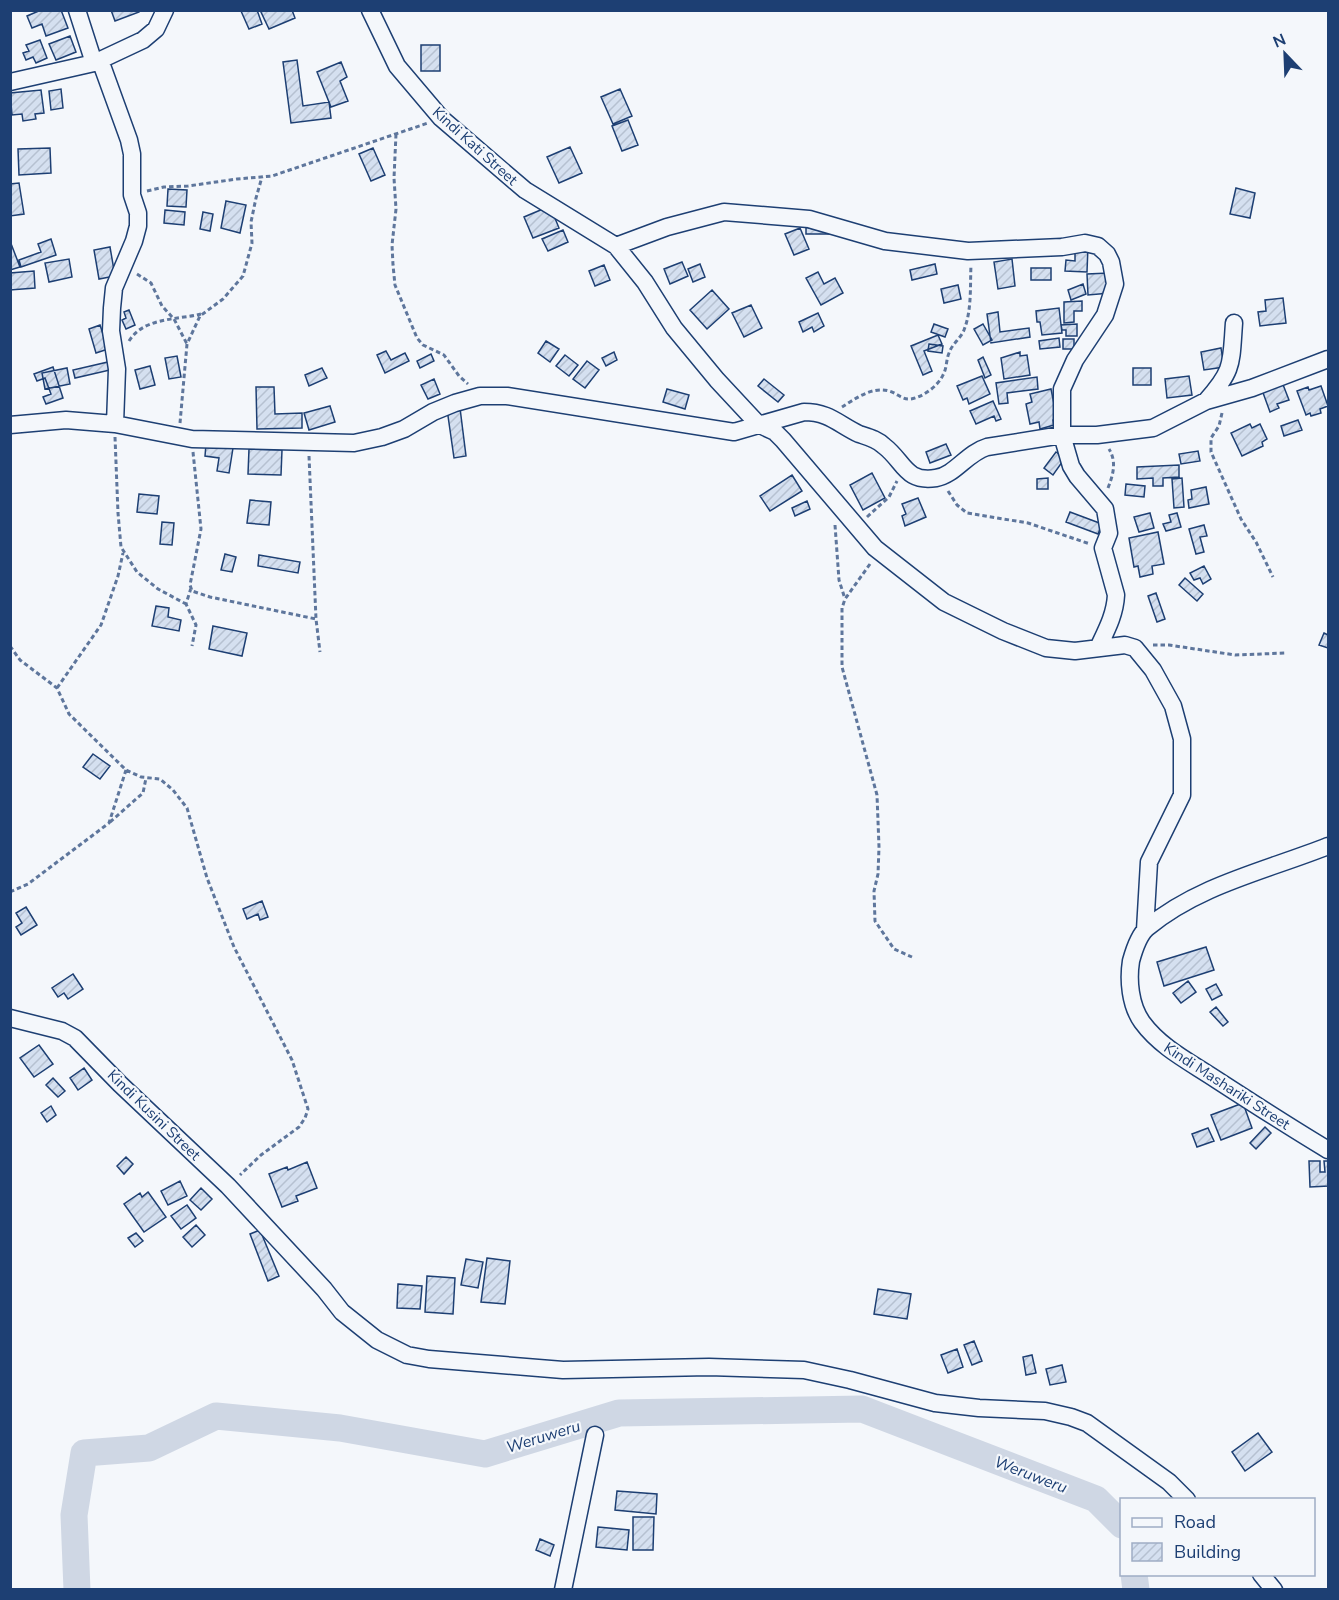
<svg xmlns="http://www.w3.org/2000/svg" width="1339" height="1600" viewBox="0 0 1339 1600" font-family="'Nunito Sans',sans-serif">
<defs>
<pattern id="building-hatch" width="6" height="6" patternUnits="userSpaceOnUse" patternTransform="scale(1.5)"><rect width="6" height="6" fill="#d5e0f0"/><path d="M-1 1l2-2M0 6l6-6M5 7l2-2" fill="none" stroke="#b6c1d1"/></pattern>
</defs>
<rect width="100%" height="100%" fill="#f4f7fb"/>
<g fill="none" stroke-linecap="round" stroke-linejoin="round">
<path stroke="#cfd7e4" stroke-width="27" d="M1134,1574L1136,1590
M77,1590L74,1515L84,1453L149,1448L216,1416L340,1428L485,1454L619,1413L862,1409L1096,1499L1122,1525"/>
</g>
<path fill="url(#building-hatch)" stroke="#1d3f73" stroke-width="1.5" d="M41,10H61L68,28L46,36L42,24L32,28L27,16Z
M111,10H139V12L115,21Z
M257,10L262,24L249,29L241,11Z
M265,10H292L295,18L269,29L261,12Z
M70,36L76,52L56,60L49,44Z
M40,40L47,58L36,63L33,57L26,60L23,53L29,51L26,45Z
M421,45H440V71H421Z
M297,60L303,106L329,102L331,118L291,123L283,62Z
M341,62L347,77L340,81L348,101L331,107L317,72Z
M61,89L63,108L51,110L49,91Z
M620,89L632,116L613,124L601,97Z
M41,90L44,113L35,114L36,119L23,121L22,114L12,115L10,93Z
M628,120L638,145L622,151L612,126Z
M570,147L582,173L559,183L547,157Z
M50,148L51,173L19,175L18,149Z
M373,148L385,175L371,181L359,154Z
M19,183L24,214L10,216V184Z
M1236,188L1255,193L1250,218L1230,214Z
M168,189L187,190L186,207L167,206Z
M226,201L246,205L240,233L221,228Z
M550,206L559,228L533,238L524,217Z
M165,210L185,212L184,225L164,223Z
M203,212L213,214L210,231L200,229Z
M806,227L831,234H806Z
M800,228L809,249L794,255L785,234Z
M563,230L568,242L548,251L542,239Z
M51,239L56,255L21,267L19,260L41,252L38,244Z
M10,241L20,267L10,270Z
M1075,245L1088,246L1087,272L1065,271L1066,260L1075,261Z
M110,247L115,276L99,279L94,250Z
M69,259L72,277L49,282L45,263Z
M1012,259L1015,286L998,289L994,262Z
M682,262L688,276L670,284L664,269Z
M700,264L705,277L693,282L688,269Z
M935,264L937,274L912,280L910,270Z
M604,265L610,280L595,286L589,271Z
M1031,268H1051V280H1031Z
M34,271L35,288L10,290V273Z
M818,272L824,284L835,278L843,293L821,305L806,278Z
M1109,273L1110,293L1088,295L1087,274Z
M1083,284L1086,294L1071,300L1068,290Z
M958,285L961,299L944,303L941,289Z
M712,290L729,309L707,329L690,310Z
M1283,298L1286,323L1260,326L1258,312L1266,311L1265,300Z
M1082,301V311H1074V322L1064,323V302Z
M751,305L762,328L744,337L732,313Z
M1059,308L1062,333L1042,335L1040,322H1037L1036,311Z
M129,310L135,325L126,329L122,320L126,318L124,312Z
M998,312L1000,332L1029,328L1030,337L991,343L987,314Z
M818,313L824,326L814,332L812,327L803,332L799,322Z
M934,324L948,329L945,337L931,332Z
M983,324L992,340L983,345L974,329Z
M1077,324V336H1066V330H1062L1061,325Z
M100,325L108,349L96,353L89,329Z
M938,335L942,344L924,351L932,371L923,375L911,346Z
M1059,338L1060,347L1040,349L1039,341Z
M1063,339H1074V349H1063Z
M546,341L559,349L550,362L538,353Z
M929,344L943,346L942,353L928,351Z
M1221,348L1224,367L1204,370L1201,352Z
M386,351L391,360L405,353L409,361L385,373L377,355Z
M614,352L617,360L606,366L602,358Z
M1020,352V356L1027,355L1030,375L1004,379L1001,358Z
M431,354L434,361L420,368L417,361Z
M565,355L578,365L569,376L556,366Z
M177,356L181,377L169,379L165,358Z
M983,357L991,375L985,378L978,360Z
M587,361L599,370L585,388L573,379Z
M108,362L110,370L75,378L73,370Z
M150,366L155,385L140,389L135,370Z
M53,367L63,398L46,404L43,397L51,394L45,378L37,381L34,374Z
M67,368L70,384L45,389L42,373Z
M322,368L327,378L309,386L305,375Z
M1133,368H1151V385H1133Z
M982,376L990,394L969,404L967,398L963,400L957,386Z
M1189,376L1192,395L1167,398L1165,379Z
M1037,377L1038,389L1007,393L1008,403L999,404L996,383Z
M434,379L440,394L428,399L421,385Z
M764,379L784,395L778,402L758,386Z
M1282,382L1289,400L1277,404L1279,408L1270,412L1262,390Z
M1321,386L1328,406L1320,409L1321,413L1311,416L1310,413L1306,415L1297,391L1308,387L1309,390Z
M256,387H274L275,414L302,413V428L257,429Z
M667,389L689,395L685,409L663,402Z
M1051,389L1057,419L1053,420L1054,425L1040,429L1039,422L1030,424L1026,404L1032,402L1030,394Z
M993,401L1001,419L996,421L994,416L976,424L970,411Z
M330,406L335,422L309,430L304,413Z
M460,408L466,456L454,458L447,409Z
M1298,420L1302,430L1284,436L1281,426Z
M1250,424L1252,428L1260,424L1267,439L1262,442L1263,446L1242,456L1231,433Z
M206,444L233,448L229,473L217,471L219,458L205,456Z
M946,444L951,455L930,463L926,452Z
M249,449L282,450L281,475L248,474Z
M1198,451L1200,461L1181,464L1179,454Z
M1056,452L1065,458L1053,475L1044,468Z
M1179,465V477L1163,478V486H1153V478L1137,479V467Z
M872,473L885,498L863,510L850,485Z
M792,475L802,491L770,511L760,496Z
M1048,478V489H1037V479Z
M1182,478L1184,507L1174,508L1172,479Z
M1126,484L1145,486L1144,497L1125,495Z
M1206,487L1209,504L1189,508L1188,500L1192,499L1191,490Z
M139,494L159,496L157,514L137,512Z
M918,498L926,517L905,526L902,516L906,514L902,504Z
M250,500L271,502L269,525L247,523Z
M807,501L810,509L795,516L792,508Z
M1070,512L1102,524L1098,534L1066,522Z
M1150,513L1154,528L1139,532L1134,517Z
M1177,513L1181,527L1166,531L1163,524L1171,522L1169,515Z
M162,522L174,523L172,545L160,544Z
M1204,525L1207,536L1200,537L1204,552L1196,554L1189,529Z
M1158,532L1164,564L1152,566L1153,574L1140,577L1138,566L1134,567L1129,538Z
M225,554L236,557L232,572L221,570Z
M259,555L300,562L298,573L258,566Z
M1204,566L1211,579L1203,584L1200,578L1194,580L1190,573Z
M1185,578L1203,594L1197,601L1179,585Z
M1156,593L1165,619L1157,622L1148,596Z
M156,606L169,608L168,617L181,620L179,631L152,626Z
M213,626L247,633L242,656L209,649Z
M1324,633L1328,635V648L1319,645Z
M93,754L110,766L100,779L83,767Z
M262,901L268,917L260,920L258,914L247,919L243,909Z
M26,907L37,925L21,935L16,927L22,923L16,913Z
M1206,947L1214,970L1164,986L1157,962Z
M73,974L83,989L68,999L64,993L58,997L52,988Z
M1188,981L1196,992L1181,1003L1173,993Z
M1216,984L1222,995L1212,1000L1206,989Z
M1216,1007L1228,1022L1223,1026L1210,1012Z
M39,1045L53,1064L34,1077L20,1058Z
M84,1068L92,1080L78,1090L70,1078Z
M53,1078L65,1091L58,1097L46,1085Z
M1243,1103L1252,1128L1221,1140L1211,1115Z
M51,1106L56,1115L47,1122L41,1113Z
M1265,1127L1271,1133L1256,1149L1250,1143Z
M1208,1128L1214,1141L1197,1147L1192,1134Z
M126,1157L133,1164L124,1174L117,1166Z
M1309,1161H1320V1172H1325L1324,1161H1328V1186L1310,1187Z
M307,1162L317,1188L296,1196L298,1201L282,1207L269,1174L287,1167L288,1170Z
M180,1181L187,1196L168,1205L161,1191Z
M201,1188L212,1199L201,1210L190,1200Z
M148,1192L166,1217L144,1232L124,1204L140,1193L142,1197Z
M187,1205L196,1218L181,1229L171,1216Z
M196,1225L205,1235L192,1247L183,1237Z
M260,1230L279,1276L268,1281L250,1234Z
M136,1233L143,1241L135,1247L128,1238Z
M487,1258L510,1261L505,1304L481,1302Z
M466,1259L483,1262L478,1288L461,1285Z
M427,1276L455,1278L453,1314L425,1312Z
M398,1284L422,1286L420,1309L397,1308Z
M878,1289L911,1294L907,1319L874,1314Z
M974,1341L982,1361L972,1365L964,1345Z
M957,1349L963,1367L948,1373L941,1355Z
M1032,1355L1036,1373L1026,1375L1023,1357Z
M1062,1365L1066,1382L1050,1385L1046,1369Z
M1258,1433L1272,1452L1245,1471L1232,1452Z
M617,1491L657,1494L656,1514L615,1510Z
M633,1517H654L653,1550H633Z
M598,1527L629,1530L627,1550L596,1547Z
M540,1539L554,1545L550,1556L536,1550Z"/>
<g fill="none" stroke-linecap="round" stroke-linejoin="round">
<g stroke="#1d3f73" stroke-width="19">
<path id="minor" d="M77,10L94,63
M370,10L397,66L441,118L525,190L616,246L645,282L674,328L717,380L758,424L775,432L783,440L875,548L944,602L1003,631L1046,648L1075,651L1125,645L1135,648L1153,670L1173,706L1182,739V795L1149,862L1145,930
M100,60L129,140L132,154V195L138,213V226L134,241L114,288L112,308L111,331L117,369L115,424
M10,82L94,63L143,40L156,29L165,10
M616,246L667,227L724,212L809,219L885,241L968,251L1062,247L1085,243L1098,246L1107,254L1111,262L1115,284L1105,315L1075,360L1062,389V435L1071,466L1077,476L1105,509L1109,533L1103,548L1116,595C1115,615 1106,631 1098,648
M1206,401C1234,370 1231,363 1234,323
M10,425L66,420L115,424L192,439L354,443L382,437L404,429L433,412L455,403L480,396H507L734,432L804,412C829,412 838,424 859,434C868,437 877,439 884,446C904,461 905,483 936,478C955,475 967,453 987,447L1062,435H1097L1153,428L1206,401L1252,388L1328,359
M1328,846C1268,870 1198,885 1147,928C1139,935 1134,950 1131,961C1128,980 1130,1005 1142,1022C1161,1048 1190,1062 1217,1080C1254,1104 1291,1128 1328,1150
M10,1018L62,1031L75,1038L120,1084L228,1186L324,1289L342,1312L377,1340L407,1355L429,1359L563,1370L709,1367L804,1370L850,1380L935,1403L979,1408L1045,1411L1071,1417L1087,1423L1169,1482L1187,1500
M1261,1574L1274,1590
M563,1590L595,1435"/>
</g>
<path stroke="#5e769c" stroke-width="3" stroke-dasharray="4.5 3" stroke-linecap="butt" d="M396,134L394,178L396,209L392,245L393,265L395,285L417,338L423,345L444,355L459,376L468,384
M147,191L164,187L188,186L237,179L272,176L428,123
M137,274L151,283L162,306L174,319L187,344
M129,341C144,317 177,320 201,314
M842,407C855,399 872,386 889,391C897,393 902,400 910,399C922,398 938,386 943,375C947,368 946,360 949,353C952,344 961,338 964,330C972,310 970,285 971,265
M1222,413L1219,426L1211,438V452L1241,519L1256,542L1273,577
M180,423L187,344L200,316L223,299L243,276L252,243L251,222L256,198L262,177
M115,437L118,513L121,547L137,572L158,589L186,604
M193,452L201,529L190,585L192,591L210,597L316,619
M309,456L316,619L320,652
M1108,488C1113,475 1117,462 1109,449
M948,491L957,505L967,513L1028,523L1090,544
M867,517L889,497L897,481
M835,525L839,580L845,599
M870,564L845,599L842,608V667L877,795L879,847L878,874L874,891L875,921L894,949L912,957
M191,588L186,604L196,625L192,646
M1153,645H1169L1235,655L1286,653
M10,646L20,660L57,688L69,714L126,770L141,777L160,779L173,790L187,808L207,878L234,947L292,1060L308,1109L305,1118L299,1127L261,1155L240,1175
M57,688L101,625L118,576L123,553
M110,822L143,793L146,778
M10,892L28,884L109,823L126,770"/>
<use href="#minor" stroke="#f4f7fb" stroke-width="16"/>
</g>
<g text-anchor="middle" stroke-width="4.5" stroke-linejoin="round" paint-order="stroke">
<g font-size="15" fill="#1d3f73" stroke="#f4f7fb">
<text transform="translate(475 146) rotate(42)" y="5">Kindi Kati Street</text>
<text transform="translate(1227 1086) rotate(33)" y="5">Kindi Mashariki Street</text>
<text transform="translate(154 1115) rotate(44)" y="5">Kindi Kusini Street</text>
</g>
<g font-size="16" font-style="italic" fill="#1d3f73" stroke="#f4f7fb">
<text transform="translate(543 1436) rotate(-17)" y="6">Weruweru</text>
<text transform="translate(1031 1474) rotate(21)" y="6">Weruweru</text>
</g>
</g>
<rect width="1339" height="1600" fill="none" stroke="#1d3f73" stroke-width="24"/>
<rect x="1120" y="1498" width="195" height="78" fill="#f4f7fb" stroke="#9eadc5" stroke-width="1.5"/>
<rect x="1132" y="1518" width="30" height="9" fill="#f4f7fb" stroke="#9eadc5" stroke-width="1.5"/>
<text x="1174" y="1528" font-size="18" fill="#1d3f73">Road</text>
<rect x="1132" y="1543" width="30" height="18" fill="url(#building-hatch)" stroke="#9eadc5" stroke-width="1.5"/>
<text x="1174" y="1558" font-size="18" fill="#1d3f73">Building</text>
<g transform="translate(1285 54) rotate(337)" stroke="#f4f7fb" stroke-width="4.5" paint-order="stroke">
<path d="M0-4.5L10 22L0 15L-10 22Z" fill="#1d3f73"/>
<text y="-9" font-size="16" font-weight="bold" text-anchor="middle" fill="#1d3f73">N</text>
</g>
</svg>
